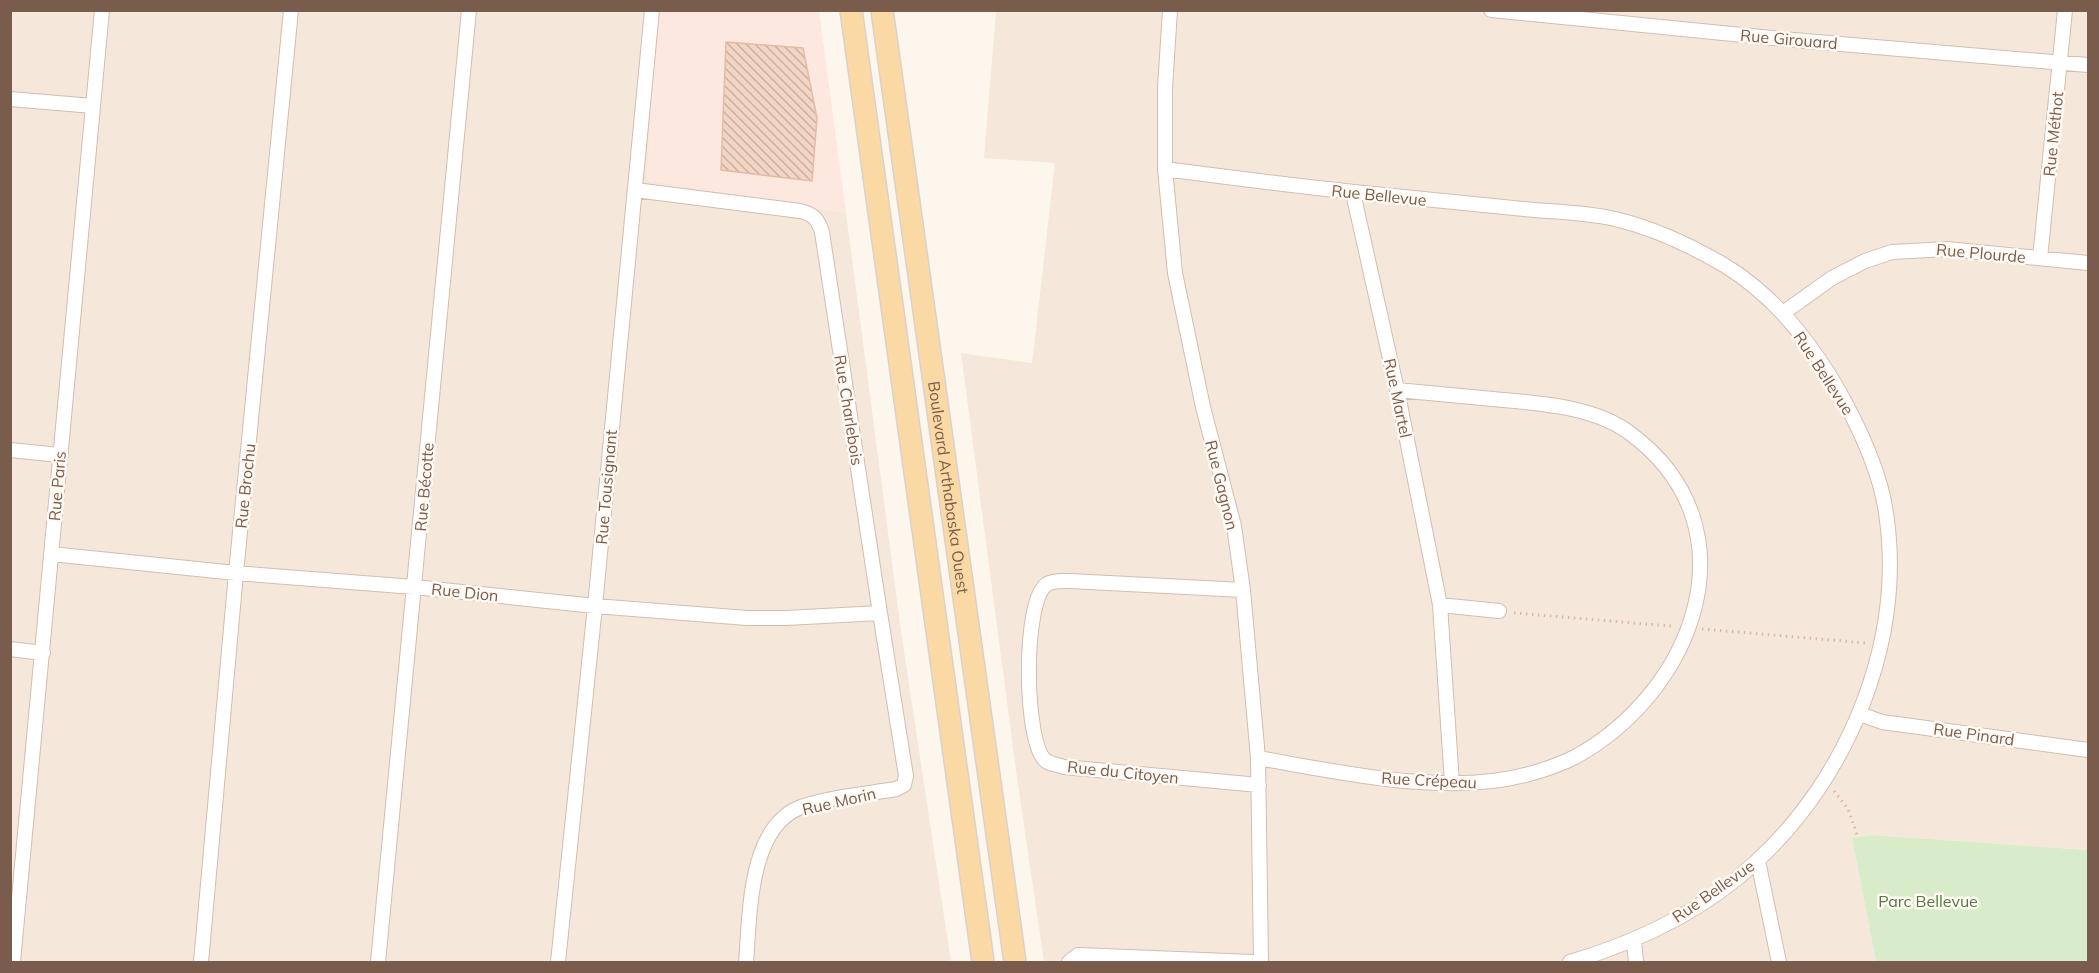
<svg xmlns="http://www.w3.org/2000/svg" width="2099" height="973" viewBox="0 0 2099 973" font-family="Mulish,sans-serif">
<defs>
<pattern id="building-back-hatch" width="6" height="6" patternUnits="userSpaceOnUse" patternTransform="scale(1.5)"><rect width="6" height="6" fill="#f3d5c3"/><path d="M-1 5l2 2M0 0l6 6M5-1l2 2" fill="none" stroke="#cab0a1"/></pattern>
</defs>
<rect width="100%" height="100%" fill="#fdf6ec"/>
<path fill="#f5e8da" d="M10,11H658L647,180L846,213L901,631L951,962H11Z
M996,11H2088V850L1871,835L1852,838L1876,962H1044L1017,778L961,353L1032,363L1055,163L984,158Z"/>
<path fill="#fde8e0" d="M658,11H819L846,213L647,180Z"/>
<path fill="#d8ecc9" d="M1871,835L2088,850V962H1876L1852,838Z"/>
<path fill="url(#building-back-hatch)" stroke="#e6bba3" stroke-width="1.5" d="M726,42L803,48L817,118L812,181L721,170Z"/>
<g fill="none" stroke-linecap="round" stroke-linejoin="round">
<g stroke="#d1beb0" stroke-width="16">
<path id="minor" d="M1170,10L1165,88V169L1175,273L1203,407L1234,526L1243,590L1258,758L1261,962
M1491,10L1782,39L2088,65
M10,99L93,106
M1165,169C1241,179 1317,189 1394,196C1440,201 1487,205 1534,210C1560,212 1589,213 1615,219C1653,228 1690,245 1724,265C1777,297 1816,349 1845,402C1863,436 1881,475 1886,513C1905,639 1850,775 1757,861C1705,910 1638,942 1570,962
M635,190L800,211C813,214 818,219 822,232L880,613L906,776L904,785L896,789C865,794 831,797 801,807C748,827 750,916 746,962
M1353,193L1397,390L1440,605L1452,783
M2040,258L2065,10
M1783,313L1832,278L1865,261L1892,252L1947,249L2088,263
M10,450L60,455
M51,554L236,573L414,587L595,606L747,618H786L880,613
M1243,590L1070,581C1063,581 1054,580 1047,584C1022,600 1024,745 1046,761C1050,764 1059,765 1064,767L1259,785
M1440,605L1499,611
M10,649L43,653
M1860,714L1882,722L2088,750
M1258,758C1340,772 1448,797 1529,774C1544,770 1561,764 1575,757C1694,692 1757,528 1631,434C1595,406 1537,403 1493,399C1461,396 1429,393 1397,390
M1758,861L1779,962
M1634,941L1636,962
M13,962L102,10
M201,962L236,573L291,10
M378,962L469,10
M558,962L595,606L652,10
M1069,962L1078,955L1253,962"/>
</g>
<g stroke="#dad1cd" stroke-width="24">
<g id="primary">
<path d="M851,10L983,962"/>
<path id="s1" d="M882,10L1015,962"/>
</g>
</g>
<path stroke="#d9b8a5" stroke-width="3" stroke-dasharray="1.5 4.5" stroke-linecap="butt" d="M1514,613L1671,626
M1702,629L1866,643
M1834,791L1848,809L1858,837"/>
<use href="#minor" stroke="#fff" stroke-width="14"/>
<use href="#primary" stroke="#fbd9a5" stroke-width="21"/>
</g>
<g text-anchor="middle" stroke-width="5" stroke-linejoin="round" paint-order="stroke">
<g font-size="16" fill="#7a5c4d" stroke="#fffaf3">
<text transform="translate(1789 39) rotate(5)" y="6">Rue Girouard</text>
<text transform="translate(2053 134) rotate(-84)" y="6">Rue Méthot</text>
<text transform="translate(1379 195) rotate(6)" y="6">Rue Bellevue</text>
<text transform="translate(1981 253) rotate(5)" y="6">Rue Plourde</text>
<text transform="translate(1824 373) rotate(57)" y="6">Rue Bellevue</text>
<text transform="translate(1398 398) rotate(78)" y="6">Rue Martel</text>
<text transform="translate(849 410) rotate(81)" y="6">Rue Charlebois</text>
<text transform="translate(1222 485) rotate(76)" y="6">Rue Gagnon</text>
<text transform="translate(57 486) rotate(-85)" y="6">Rue Paris</text>
<text transform="translate(245 486) rotate(-84)" y="6">Rue Brochu</text>
<text transform="translate(424 487) rotate(-85)" y="6">Rue Bécotte</text>
<text transform="translate(606 487) rotate(-85)" y="6">Rue Tousignant</text>
<text dy="6" stroke="none"><textPath href="#s1" startOffset="482">Boulevard Arthabaska Ouest</textPath></text>
<text transform="translate(465 592) rotate(6)" y="6">Rue Dion</text>
<text transform="translate(1974 734) rotate(8)" y="6">Rue Pinard</text>
<text transform="translate(1123 772) rotate(6)" y="6">Rue du Citoyen</text>
<text transform="translate(1429 780) rotate(3)" y="6">Rue Crépeau</text>
<text transform="translate(839 801) rotate(-13)" y="6">Rue Morin</text>
<text transform="translate(1713 891) rotate(-35)" y="6">Rue Bellevue</text>
</g>
<g font-size="16" fill="#537a41" stroke="#fffaf3">
<text x="1928" y="907">Parc Bellevue</text>
</g>
</g>
<rect width="2099" height="973" fill="none" stroke="#7a5c4d" stroke-width="24"/>
</svg>
